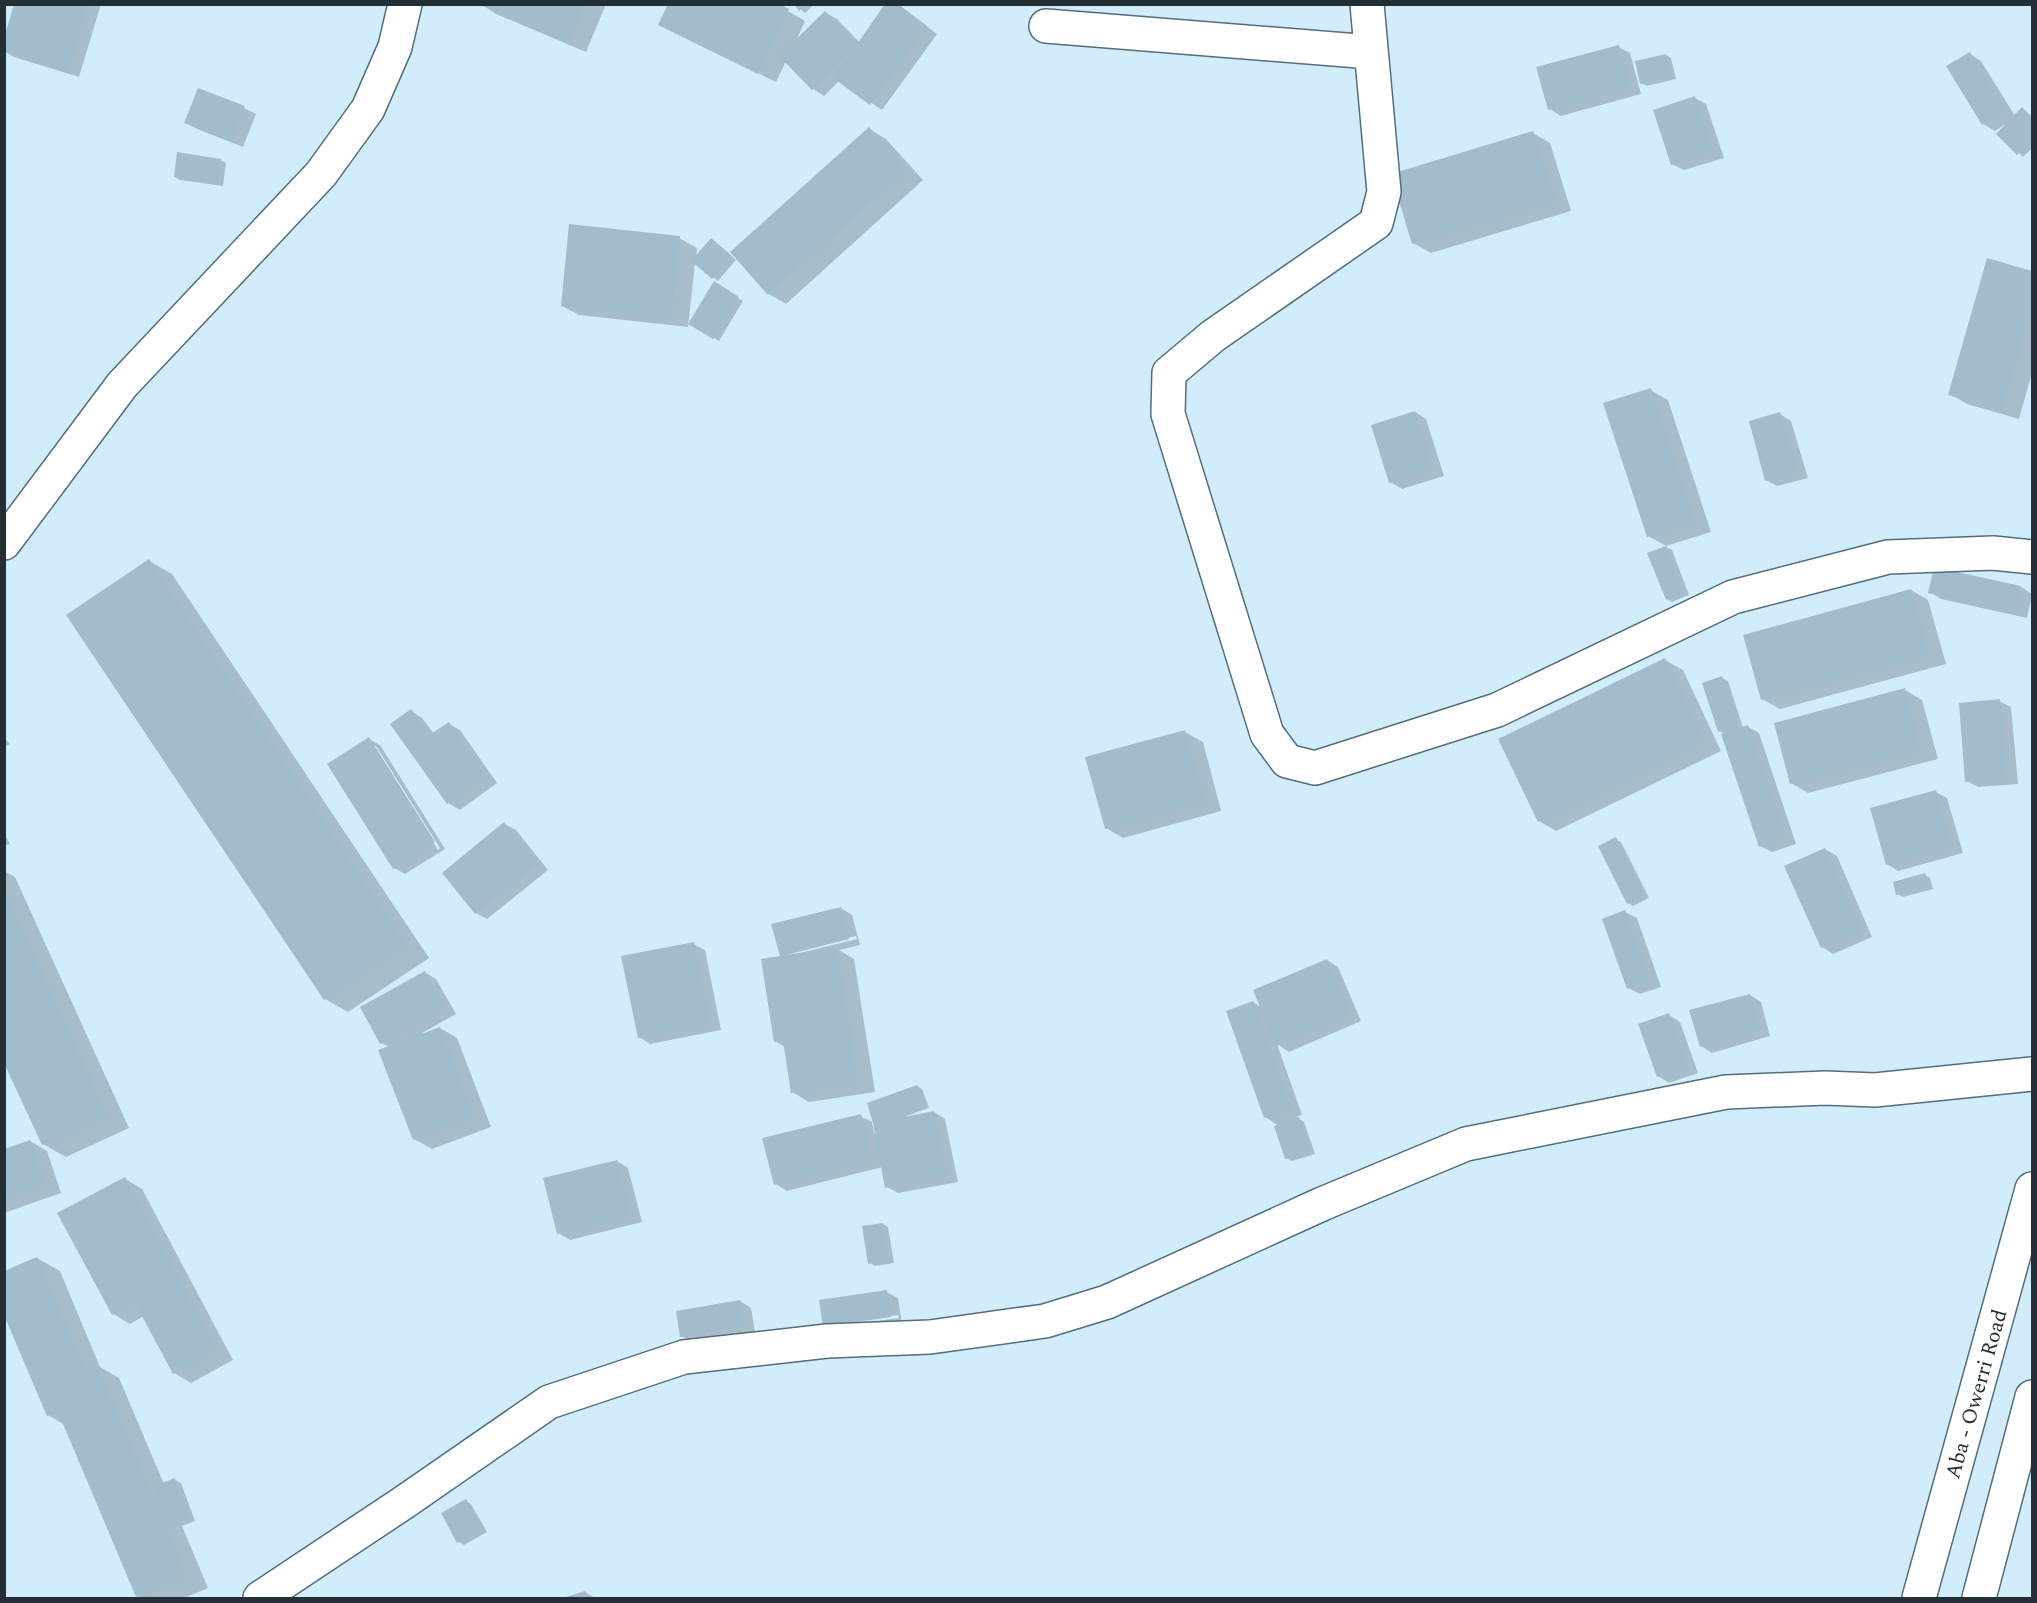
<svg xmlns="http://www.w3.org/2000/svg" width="2037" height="1603" viewBox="0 0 2037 1603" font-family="Spectral,serif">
<rect width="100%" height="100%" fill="#d1edfc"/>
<path fill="#0003" fill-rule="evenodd" d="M16,4H101L79,77L14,57L4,51Z
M481,4H606L586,52L496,14Z
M796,4H815L805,13Z
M901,7L937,34L882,110L839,81L824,96L813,89L786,61L776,82L678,34L788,11L805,21L795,43L826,13L837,19L860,43Z
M1618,47L1630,53L1641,94L1561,116L1550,109Z
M1970,54L1981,61L2015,116L2022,109L2032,117V148L2023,157L1998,134L2007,123L1995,131L1983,124L1948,67Z
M1666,55L1671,58L1676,79L1647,86L1641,83Z
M1695,98L1706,104L1724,158L1684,170L1672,164Z
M244,108L256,114L243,147L197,129L186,122Z
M869,129L886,139L923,180L786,304L769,294Z
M1533,133L1550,143L1571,211L1431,253L1413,243Z
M220,160L226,163L223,186L180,180L175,177Z
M679,238L697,248L696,257L716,243L736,260L718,281L695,263L688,327L579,315L562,306Z
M1988,260L2032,273V373L2019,419L1967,404L1950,394Z
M714,284L743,301L719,341L690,323Z
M1650,390L1668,400L1711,532L1666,546L1648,536Z
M1415,412L1426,419L1444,476L1402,489L1390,482Z
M1780,414L1791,421L1808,478L1777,486L1766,480Z
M1666,547L1672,550L1689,595L1672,602L1667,599Z
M149,561L172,574L429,958L348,1012L325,999Z
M2021,587L2032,594L2027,618L1941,599L1930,592Z
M1911,590L1928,600L1946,664L1780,709L1762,699Z
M1665,660L1683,670L1721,751L1556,831L1539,821Z
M1722,678L1728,681L1743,728L1748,727L1759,733L1796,844L1772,852L1760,846L1726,734L1719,731Z
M1905,690L1922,700L1938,759L1808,793L1791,783Z
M1999,701L2011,707L2018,784L1978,787L1967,781Z
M411,711L422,718L434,734L449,724L460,730L497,783L460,810L448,803L393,724Z
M1185,732L1203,742L1221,811L1123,838L1106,828Z
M4,737L10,744L4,747Z
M369,739L380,745L445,849L405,874L394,868ZM373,746H376L440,848L438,850Z
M1936,792L1947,798L1963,853L1898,871L1887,864Z
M504,824L516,830L548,870L487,919L476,913Z
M4,833L10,844L4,846Z
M1615,839L1621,842L1649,898L1633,906L1628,903Z
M1825,849L1837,856L1872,937L1833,954L1822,947Z
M4,871L15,877L129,1128L66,1157L43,1144L4,1059Z
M1925,875L1930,878L1933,889L1903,897L1897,894Z
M841,908L852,915L860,945L839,950L854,959L875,1092L809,1102L792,1092L785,1047L775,1041L782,957ZM856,936L857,939L788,956V952Z
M1625,912L1637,918L1661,987L1640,994L1628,988Z
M693,944L705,950L721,1030L650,1044L639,1037Z
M1327,960L1338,967L1361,1021L1289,1052L1277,1044L1302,1115L1296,1117L1304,1122L1315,1154L1292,1161L1286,1158L1279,1126L1265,1117L1253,1002L1262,1008Z
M424,972L436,979L456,1014L422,1033V1035L440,1028L457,1038L491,1127L432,1149L414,1139L390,1047L381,1043Z
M1750,995L1761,1002L1770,1036L1712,1053L1701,1046Z
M1669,1015L1680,1022L1698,1073L1669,1083L1658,1076Z
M917,1086L922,1089L929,1108L906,1116L907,1118L934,1112L945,1119L958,1182L898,1193L887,1187L883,1167L787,1191L776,1184L860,1116L872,1122L874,1133L877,1132L869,1104Z
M30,1141L47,1151L61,1193L4,1213V1150Z
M617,1161L628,1168L642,1222L570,1240L558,1233Z
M125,1179L142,1189L233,1360L191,1383L174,1373L144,1316L130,1324L113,1314Z
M883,1224L888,1227L894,1263L875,1266L870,1263Z
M37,1258L60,1271L100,1367L119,1378L164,1484L175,1480L181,1483L195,1521L182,1526L208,1588L184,1598H142L137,1596L65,1425L48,1415Z
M886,1292L898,1298L902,1323L836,1333L824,1326L821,1302ZM898,1315L899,1318L833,1327V1324Z
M740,1301L751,1308L755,1332L693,1342L681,1336Z
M466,1501L471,1504L487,1532L464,1545L459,1542Z
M585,1592L595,1598H566Z"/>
<path fill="#a1bdcb" d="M14,4H88L68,72L4,52V38Z
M478,4H585L569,44Z
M668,4H779L789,9L758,74L658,25Z
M794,4H807L799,11Z
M885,4H898L927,26L870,105L833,78L853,50L812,90L779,56L825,11L857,44Z
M1619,45L1631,88L1548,110L1536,67Z
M1970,52L2006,111L1982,125L1946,66Z
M1666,54L1671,76L1640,84L1635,61Z
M198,88L245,106L231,142L184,123Z
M1695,96L1713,151L1671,165L1653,110Z
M2022,107L2032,117V140L2017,155L1996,134Z
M869,127L907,170L768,295L730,252Z
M1533,131L1555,201L1412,244L1391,174Z
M177,152L221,159L218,185L174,177Z
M569,224L680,236L671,318L561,306Z
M711,238L732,256L712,279L691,261Z
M1987,258L2032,271V304L2002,411L1948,395Z
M714,281L739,297L713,339L688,324Z
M1651,388L1694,522L1647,537L1603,403Z
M1415,411L1433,469L1389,483L1371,425Z
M1780,412L1797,471L1765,481L1749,421Z
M1666,546L1684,592L1666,600L1647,553Z
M149,559L407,945L324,1000L66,615Z
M1934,567L2021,586L2015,613L1928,593Z
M1911,589L1929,654L1761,700L1743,635Z
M1665,658L1705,741L1538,822L1498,739Z
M1722,676L1739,725L1718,732L1702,683Z
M1905,688L1921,750L1790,784L1774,723Z
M2000,699L2007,778L1965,782L1959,703Z
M411,709L429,735L449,722L487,776L447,804L390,724Z
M1748,725L1786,838L1759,847L1721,734Z
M1185,730L1205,802L1105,829L1085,757Z
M369,737L435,842L393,869L327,764Z
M1936,790L1952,847L1886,865L1870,808Z
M504,822L538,863L475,914L442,873Z
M1616,837L1645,895L1627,904L1598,846Z
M1825,848L1861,931L1821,948L1784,866Z
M1925,873L1928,887L1896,895L1893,882Z
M4,889L107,1115L42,1145L4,1063Z
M841,907L849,939L786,955L837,947L858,1083L791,1093L783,1041L774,1042L761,959L780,956L771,924Z
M1625,910L1650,981L1627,989L1602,919Z
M694,942L710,1024L638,1038L621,956Z
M1327,959L1351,1014L1276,1046L1253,990Z
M425,971L445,1008L380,1044L360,1007Z
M1750,994L1760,1030L1700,1047L1689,1010Z
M1253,1001L1291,1109L1264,1118L1226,1011Z
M1669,1013L1688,1067L1657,1077L1638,1024Z
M440,1027L474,1117L413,1140L378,1050Z
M917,1085L924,1105L878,1122L934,1111L947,1176L885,1188L873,1123L867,1103Z
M861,1114L872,1161L774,1185L762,1138Z
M1299,1117L1310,1151L1285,1159L1274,1126Z
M30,1140L45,1184L4,1198V1149Z
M617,1160L631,1216L557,1234L543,1178Z
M125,1177L217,1350L173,1374L135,1303L112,1315L57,1213Z
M883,1223L889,1261L868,1264L862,1226Z
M37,1257L84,1368L96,1363L186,1575L136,1597L58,1412L47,1416L4,1315V1271Z
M887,1290L891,1317L823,1327L819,1300Z
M740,1300L744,1326L680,1337L676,1311Z
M175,1478L190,1519L167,1527L152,1487Z
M466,1499L483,1529L457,1543L441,1513Z
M585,1591L588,1598H563Z"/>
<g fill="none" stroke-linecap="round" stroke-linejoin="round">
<g stroke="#546d7a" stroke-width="36">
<path id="minor" d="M1367,4L1384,192L1376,223L1213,336L1169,373L1168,414L1267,734L1287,761L1315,768L1497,710L1733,597L1888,557L1993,553L2032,557
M1046,26L1371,52
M4,543L122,385L321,174L368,109L395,47L405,4
M260,1598L403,1503L549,1402L684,1357L827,1341L930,1337L1045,1321L1107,1302L1322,1204L1466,1144L1726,1092L1825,1088L1875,1090L2032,1074"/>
</g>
<g stroke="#546d7a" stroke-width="36">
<path id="trunk" d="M1919,1598L2032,1189
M1979,1598L2032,1397"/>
</g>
<use href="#minor" stroke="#fff" stroke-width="33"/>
<use href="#trunk" stroke="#fff" stroke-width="33"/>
</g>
<g text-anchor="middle" stroke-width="4.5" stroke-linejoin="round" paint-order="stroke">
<g font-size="21" fill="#242f35" stroke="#fff">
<text transform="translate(1976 1394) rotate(-74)" y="7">Aba - Owerri Road</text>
</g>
</g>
<rect width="2037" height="1603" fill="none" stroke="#242f35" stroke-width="12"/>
</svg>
